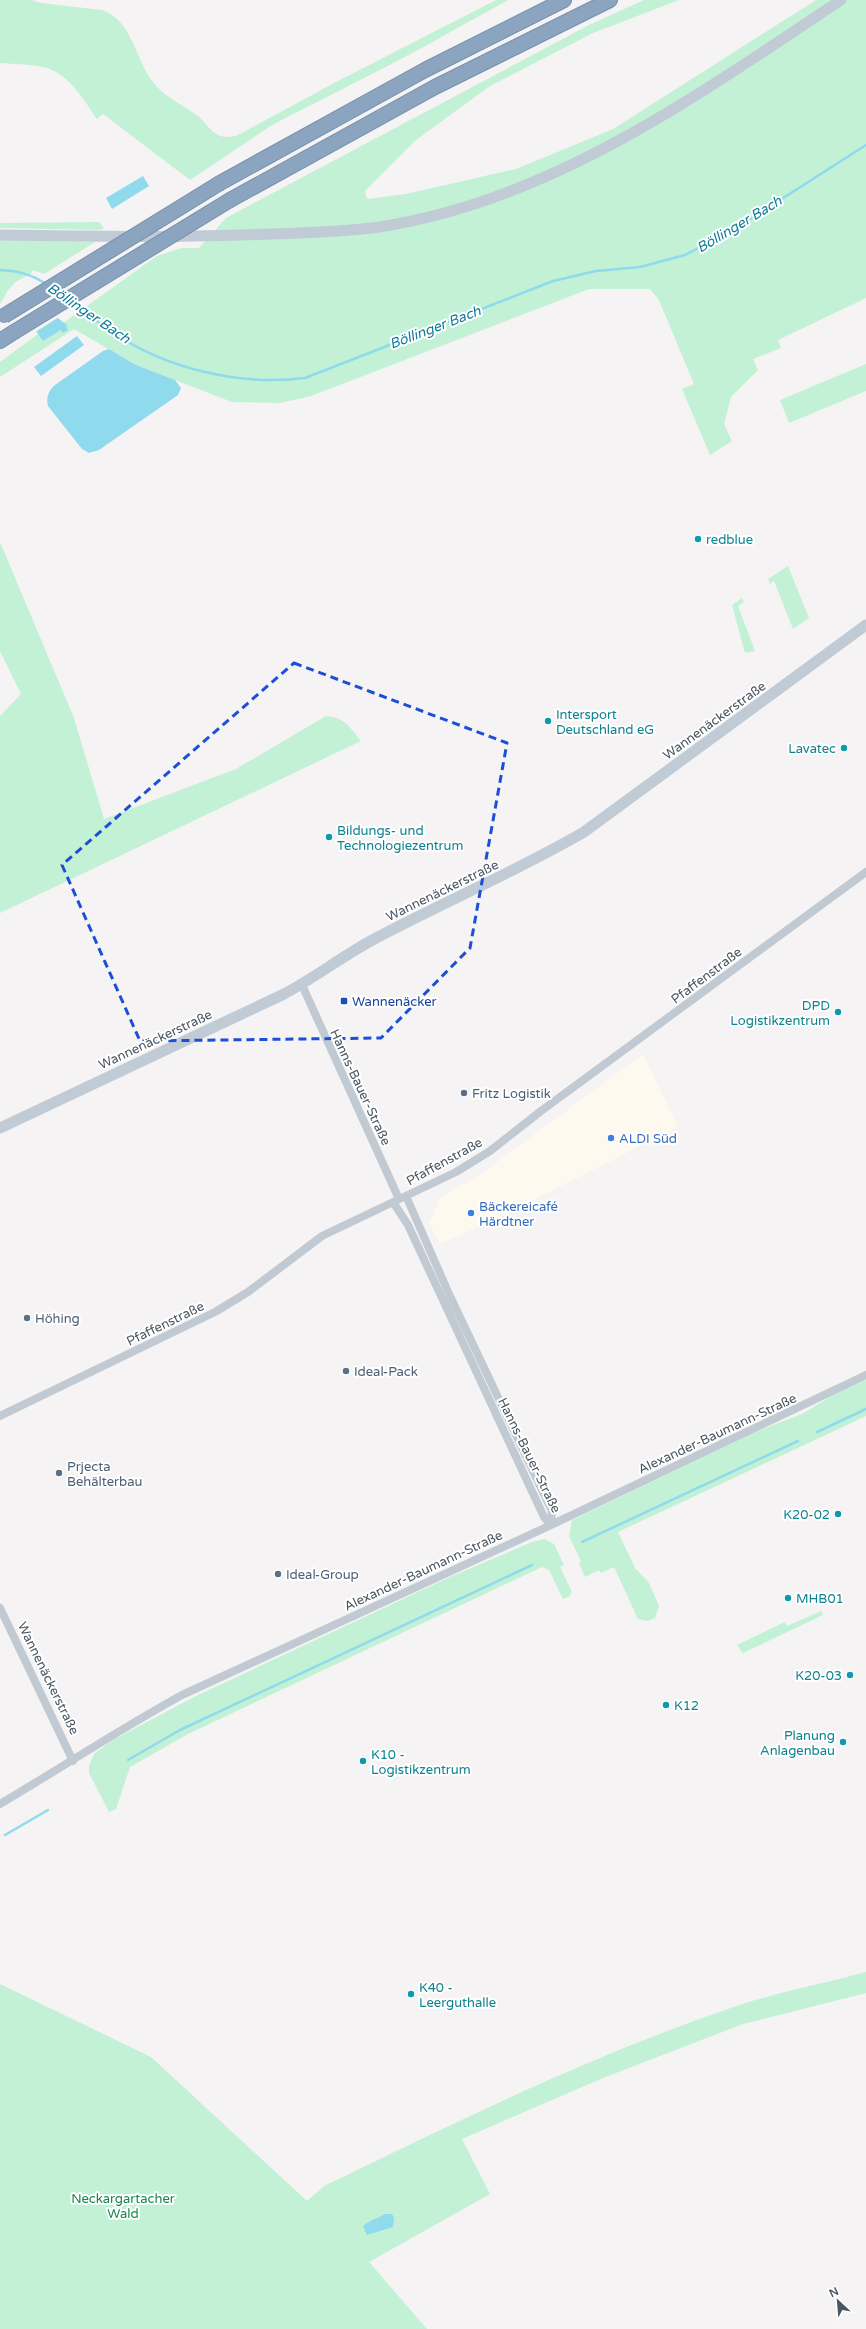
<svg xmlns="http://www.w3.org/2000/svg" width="866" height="2329" viewBox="0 0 866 2329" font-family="'Varela Round',sans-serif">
<rect width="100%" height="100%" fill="#f5f3f3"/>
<path fill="#fdf9ef" d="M643,1054L678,1127L494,1220L440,1244L429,1222L432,1219L439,1198L478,1176Z"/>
<path fill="#c3f1d5" d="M0,0H31L41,3L102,10C132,20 135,58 152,81C164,97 183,105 198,116C204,121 209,129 216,134C223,138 229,137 236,136L338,81L496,0H508L407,56L272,125L190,180L103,114L97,119C83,99 69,73 43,67C29,64 14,64 0,63Z
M644,0H679L593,33L490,86L416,140L365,191L367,199L406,194L516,169L613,129L816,0H866V298L778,340L781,348L753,359L758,370L731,397L724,424L732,441L710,455L682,389L694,384L659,300L650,289H589L311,396L280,403L232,402L136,365L74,329L0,377V362L38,334L43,341L61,330L63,333L67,330L66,327L68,326L63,323L157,256L181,248H199L226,218L589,25Z
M99,222L104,228L100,230L0,228V223Z
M0,240L95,242L44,274L33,270L31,274C12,282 10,287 0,304Z
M866,364V391L789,423L780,400Z
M0,542L74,718L104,819L236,769L326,716C344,717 350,727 361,741L0,913V716L21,694L0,651Z
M788,566L809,618L793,629L774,581L770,584L768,579Z
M742,598L744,602L738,606L755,651L745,653L732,605Z
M866,1380V1416L618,1532L635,1568L649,1583L659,1606L655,1618L647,1621L638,1619L614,1567L601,1573L599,1570L585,1577L579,1563L581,1561L569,1536L572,1520L760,1430L802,1414L833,1395Z
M544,1539L554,1544L564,1565L560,1567L572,1592L570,1596L563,1599L549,1570L542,1567L188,1734L130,1767L116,1809L109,1812L89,1773V1766L94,1754L113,1740L196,1696L450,1577L532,1542Z
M821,1611L823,1615L743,1653L737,1645L785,1622L787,1626Z
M866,1972V1993L743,2024L603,2078L462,2139L490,2194L369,2262L427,2329H0V1984L151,2057L307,2201L324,2186C458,2121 592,2055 734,2007C777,1992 822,1984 866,1972Z"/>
<path fill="#90daee" d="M143,176L149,186L112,209L106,198Z
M39,303L68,326L66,327L68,330L63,333L61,330L43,341L23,313Z
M77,336L84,345L41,376L34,367Z
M109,349L136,365L175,380L181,388L178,395L99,450L89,453L82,449L48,406C46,398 48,391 55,385L103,351Z
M385,2214H392L394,2218L393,2227L367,2235L363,2226C371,2219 377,2219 385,2214Z"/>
<path fill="#f5f3f3" d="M40,302L59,317L34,333L21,312Z"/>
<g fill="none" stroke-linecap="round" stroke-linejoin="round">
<path stroke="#90daee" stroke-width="2.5" d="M0,270C18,271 31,274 46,284
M55,290L65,296
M72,301C85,311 97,322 111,331C165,369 240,386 305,378L553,281L596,271L640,267L685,255L736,228L866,145
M817,1432L866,1409
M582,1542L798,1441
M128,1760L180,1730L532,1565
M5,1835L48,1810"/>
<g stroke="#7690ad" stroke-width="16">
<path id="highway" d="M220,183L425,70L564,0
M230,200L435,87L610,0
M0,341L14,332"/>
</g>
<path stroke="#c1cad2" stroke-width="8" d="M302,985L399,1199
M406,1196L449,1294L552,1511L551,1525
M393,1202L408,1225L544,1517L551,1525
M0,1416L215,1312L248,1292L322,1236L456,1172L490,1151L541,1111L866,872
M0,1608L73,1761
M0,1804C61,1768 120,1729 182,1695L551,1525L866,1375"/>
<path stroke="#c1cbd6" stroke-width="11" d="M0,235C90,236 181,238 271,234C307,233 343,232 379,227C552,201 699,94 841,0
M0,1128L282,995C315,978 345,954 378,937C446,901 517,871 584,832L866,625"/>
<use href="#highway" stroke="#8ba5c1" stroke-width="14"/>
<g stroke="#7690ad" stroke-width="16" stroke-linecap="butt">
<path id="highway-bridge" d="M4,316L220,183
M14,332L230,200"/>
</g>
<use href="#highway-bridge" stroke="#8ba5c1" stroke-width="14"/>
</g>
<path fill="none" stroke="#1d4ed8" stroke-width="3" stroke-dasharray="8 5" stroke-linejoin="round" d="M294,663L507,743L470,948L381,1038L140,1041L62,865Z"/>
<g fill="#0f9aa8" stroke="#fff" stroke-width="1.5">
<circle cx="698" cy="539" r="4"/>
<circle cx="548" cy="721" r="4"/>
<circle cx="844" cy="748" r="4"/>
<circle cx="329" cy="837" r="4"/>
<circle cx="838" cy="1012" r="4"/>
<circle cx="838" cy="1514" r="4"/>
<circle cx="788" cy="1598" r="4"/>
<circle cx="850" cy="1675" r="4"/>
<circle cx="666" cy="1705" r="4"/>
<circle cx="843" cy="1742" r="4"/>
<circle cx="363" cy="1761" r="4"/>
<circle cx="411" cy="1994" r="4"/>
</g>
<rect fill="#1a4fb4" stroke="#fff" stroke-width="1.5" x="340" y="997" width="8" height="8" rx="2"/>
<g fill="#5c6f8a" stroke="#fff" stroke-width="1.5">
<circle cx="464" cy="1093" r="4"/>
<circle cx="27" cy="1318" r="4"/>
<circle cx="346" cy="1371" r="4"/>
<circle cx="59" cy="1473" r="4"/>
<circle cx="278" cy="1574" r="4"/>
</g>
<g fill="#3f7fe0" stroke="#fff" stroke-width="1.5">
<circle cx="611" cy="1138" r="4"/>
<circle cx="471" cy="1213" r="4"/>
</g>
<g text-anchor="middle" stroke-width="4" stroke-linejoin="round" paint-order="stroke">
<g font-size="13" fill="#0d838f" stroke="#fff" text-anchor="start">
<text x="706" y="544">redblue</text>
<text x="556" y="719">Intersport<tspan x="556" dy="15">Deutschland eG</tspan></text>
<text x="836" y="753" text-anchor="end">Lavatec</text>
<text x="337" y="835">Bildungs- und<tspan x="337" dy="15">Technologiezentrum</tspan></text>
<text x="830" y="1010" text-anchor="end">DPD<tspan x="830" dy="15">Logistikzentrum</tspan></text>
<text x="830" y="1519" text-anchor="end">K20-02</text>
<text x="796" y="1603">MHB01</text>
<text x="842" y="1680" text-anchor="end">K20-03</text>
<text x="674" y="1710">K12</text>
<text x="835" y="1740" text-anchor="end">Planung<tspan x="835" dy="15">Anlagenbau</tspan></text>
<text x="371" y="1759">K10 -<tspan x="371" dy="15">Logistikzentrum</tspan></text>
<text x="419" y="1992">K40 -<tspan x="419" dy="15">Leerguthalle</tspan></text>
</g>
<g font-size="13" fill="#4a5661" stroke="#fff">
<text transform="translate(714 720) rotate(-36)" y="5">Wannenäckerstraße</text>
<text transform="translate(442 890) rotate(-26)" y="5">Wannenäckerstraße</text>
<text transform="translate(706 975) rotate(-37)" y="5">Pfaffenstraße</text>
<text transform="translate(155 1039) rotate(-25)" y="5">Wannenäckerstraße</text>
<text transform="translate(361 1087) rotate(65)" y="5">Hanns-Bauer-Straße</text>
<text transform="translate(444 1161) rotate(-29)" y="5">Pfaffenstraße</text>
<text transform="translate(165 1323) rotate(-26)" y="5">Pfaffenstraße</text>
<text transform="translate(717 1433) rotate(-25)" y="5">Alexander-Baumann-Straße</text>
<text transform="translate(530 1455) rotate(64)" y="5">Hanns-Bauer-Straße</text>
<text transform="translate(423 1570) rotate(-25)" y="5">Alexander-Baumann-Straße</text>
<text transform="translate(49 1678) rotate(64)" y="5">Wannenäckerstraße</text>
</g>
<g font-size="13" fill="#164399" stroke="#fff" text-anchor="start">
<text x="352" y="1006">Wannenäcker</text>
</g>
<g font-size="13" fill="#4e5e75" stroke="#fff" text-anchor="start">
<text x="472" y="1098">Fritz Logistik</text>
<text x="35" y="1323">Höhing</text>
<text x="354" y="1376">Ideal-Pack</text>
<text x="67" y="1471">Prjecta<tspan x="67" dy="15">Behälterbau</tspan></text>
<text x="286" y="1579">Ideal-Group</text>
</g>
<g font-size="13" fill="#366cbe" stroke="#fff" text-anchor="start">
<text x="619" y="1143">ALDI Süd</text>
<text x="479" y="1211">Bäckereicafé<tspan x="479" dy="15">Härdtner</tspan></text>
</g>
<g font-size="13" fill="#17864f" stroke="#fff">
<text x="123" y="2203">Neckargartacher<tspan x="123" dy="15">Wald</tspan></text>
</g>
<g font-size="14" font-style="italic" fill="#0c7c9b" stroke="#fff">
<text transform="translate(739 224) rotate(-31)" y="5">Böllinger Bach</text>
<text transform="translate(89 313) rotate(34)" y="5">Böllinger Bach</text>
<text transform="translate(435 327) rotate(-21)" y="5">Böllinger Bach</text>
</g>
</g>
<g transform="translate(838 2301) rotate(334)" stroke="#ffffff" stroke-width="3" paint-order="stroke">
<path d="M0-3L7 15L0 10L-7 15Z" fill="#4a5661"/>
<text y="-6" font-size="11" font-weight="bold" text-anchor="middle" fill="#4a5661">N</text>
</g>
</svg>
